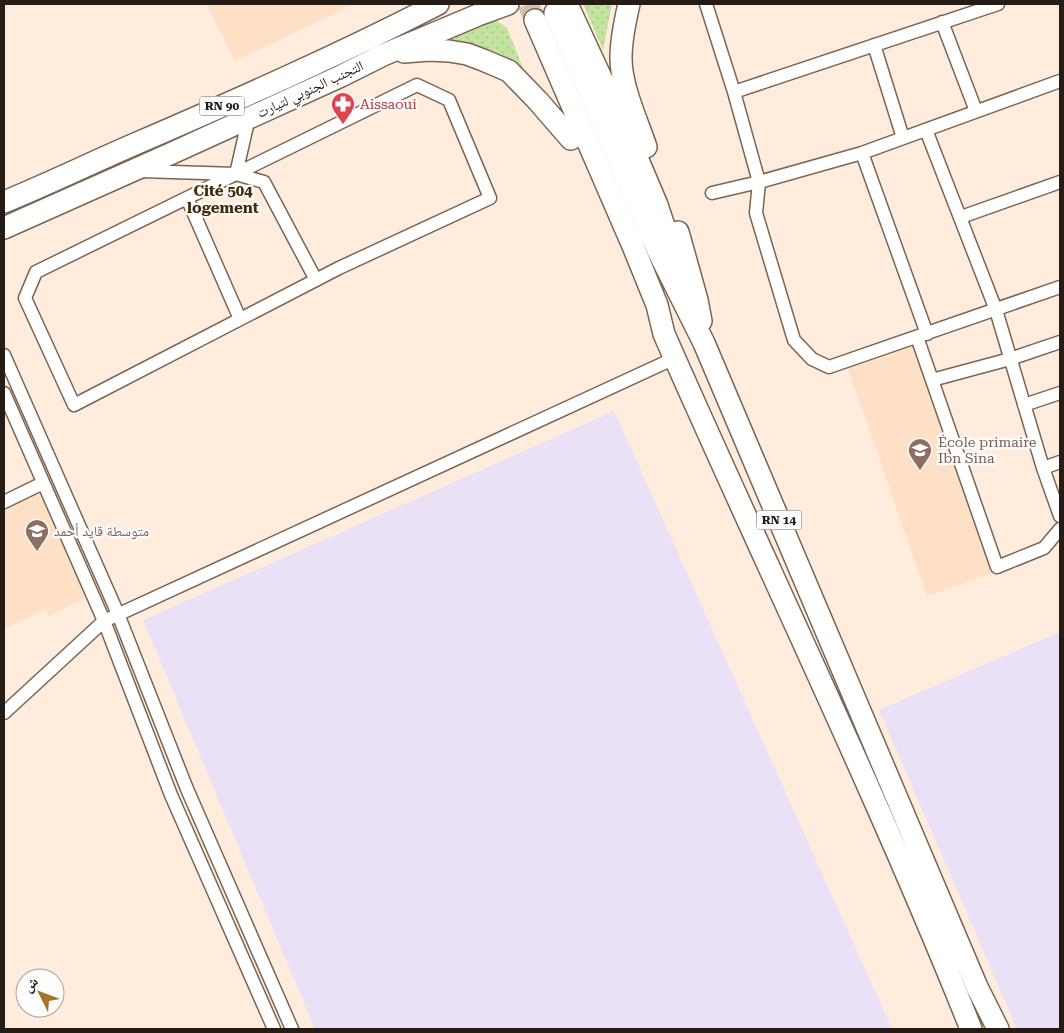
<svg xmlns="http://www.w3.org/2000/svg" width="1064" height="1033" viewBox="0 0 1064 1033" font-family="'Roboto Serif','Noto Naskh Arabic',serif">
<defs>
<pattern id="grass-dots" width="8" height="8" patternUnits="userSpaceOnUse" patternTransform="scale(1.25)"><rect width="8" height="8" fill="#c3e49f"/><path d="M2 2h.1M6 6h.1" fill="none" stroke="#a7c388" stroke-width="1.8" stroke-linecap="round"/></pattern>
</defs>
<rect width="100%" height="100%" fill="#ffecdc"/>
<path fill="#fde0c6" d="M206,4H355L235,61Z
M914,346L993,573L927,596L848,369Z
M40,491L91,595L49,616L45,609L4,629V508Z"/>
<path fill="#ebe1f6" d="M614,411L892,1029H315L143,620Z
M1060,632V1029H1017L879,710Z"/>
<path fill="url(#grass-dots)" d="M583,4H612L603,50Z
M496,20L507,28L527,78L478,48L439,39L464,28Z"/>
<g fill="none" stroke-linecap="round" stroke-linejoin="round">
<path stroke="#d3c2b4" stroke-width="21" stroke-dasharray="21 11" stroke-linecap="butt" d="M528,4L535,20"/>
<g stroke="#796553" stroke-width="15">
<path id="minor" d="M706,4L734,92L759,182L756,213L794,340L812,359L829,367L1060,287
M942,22L976,111
M874,45L903,138
M417,85L449,100L490,198L339,268L74,405L25,298L36,272Z
M734,92L998,4
M926,130L996,310L1043,468L1060,516
M862,153L927,334
M140,171L236,174L264,182L316,280
M236,174L249,117
M712,193L759,182L862,153L1060,81
M187,198L240,319
M961,217L1060,182
M917,337L997,567L1044,548L1060,529
M4,355L118,614L187,789L292,1029
M932,380L1010,359L1060,342
M4,393L104,621L171,795L274,1029
M1024,405L1060,393
M1043,468L1060,462
M4,502L43,483
M4,713L104,621L675,358"/>
</g>
<g stroke="#796553" stroke-width="24">
<path id="trunk" d="M567,4L627,134L657,205L673,253
M629,4C625,21 621,40 621,58C621,87 637,120 646,147
M555,13L659,253L704,343L977,987L998,1029
M535,20L633,246L657,305L664,334C766,566 877,794 971,1029
M404,52L429,50L449,51L467,54L483,60L509,71L538,101L571,139
M4,202C48,184 91,163 135,144C237,100 339,55 438,4
M4,228L170,154L341,76L383,55L478,15L508,4
M678,232L697,300L701,321"/>
</g>
<use href="#minor" stroke="#fff" stroke-width="12"/>
<use href="#trunk" stroke="#fff" stroke-width="21"/>
</g>
<defs>
<g id="pharmacy-pin" transform="scale(1.25)"><path d="M0 17L-7.5 6A9.5 9.5 0 1 1 7.5 6Z" fill="#e0444e" stroke="#fdfdfd"/><path d="M-2-6h4v4h4v4h-4v4h-4v-4h-4v-4h4Z" fill="#fff"/></g>
<g id="school-pin" transform="scale(1.25)"><path d="M0 17L-7.5 6A9.5 9.5 0 1 1 7.5 6Z" fill="#8d6e63" stroke="#fdfdfd"/><path d="M0-5L7-2L0 1L-7-2ZM-4 1L0 2.5L4 1V4Q0 6-4 4Z" fill="#fff"/></g>
</defs>
<g fill-rule="evenodd">
<use href="#pharmacy-pin" x="343" y="104"/>
<use href="#school-pin" x="920" y="450"/>
<use href="#school-pin" x="37" y="531"/>
</g>
<g text-anchor="middle" stroke-width="4.5" stroke-linejoin="round" paint-order="stroke">
<g fill="#fdfdfd" stroke="#65605b" stroke-width="1">
<rect x="199.5" y="96.5" width="45" height="19" rx="4"/>
<rect x="756.5" y="510.5" width="45" height="19" rx="4"/>
</g>
<g font-size="12" font-weight="bold" fill="#241c15">
<text x="222" y="110">RN 90</text>
<text x="779" y="524">RN 14</text>
</g>
<g font-size="14" fill="#241c15" stroke="#fdfdfd">
<text transform="translate(310 89) rotate(-25)" y="5">التجنب الجنوبي لتيارت</text>
</g>
<g font-size="14" fill="#be3a42" stroke="#fdfdfd" text-anchor="start">
<text x="360" y="109">Aissaoui</text>
</g>
<g font-size="14" fill="#785e54" stroke="#fdfdfd" text-anchor="start">
<text x="938" y="447">École primaire<tspan x="938" dy="16">Ibn Sina</tspan></text>
<text x="54" y="536">متوسطة قايد أحمد</text>
</g>
<g font-size="15" font-weight="bold" fill="#442c08" stroke="#fdfdfd">
<text x="223" y="196">Cité 504<tspan x="223" dy="17">logement</tspan></text>
</g>
</g>
<rect width="1064" height="1033" fill="none" stroke="#241c15" stroke-width="10"/>
<g transform="translate(40 993) rotate(312)"><circle r="24" fill="#fdfdfd" stroke="#a6a3a0"/>
<path d="M0-4L9 19L0 12L-9 19Z" fill="#a6752b"/>
<text y="-8" font-size="14" font-weight="bold" text-anchor="middle" fill="#241c15">ش</text>
</g>
</svg>
